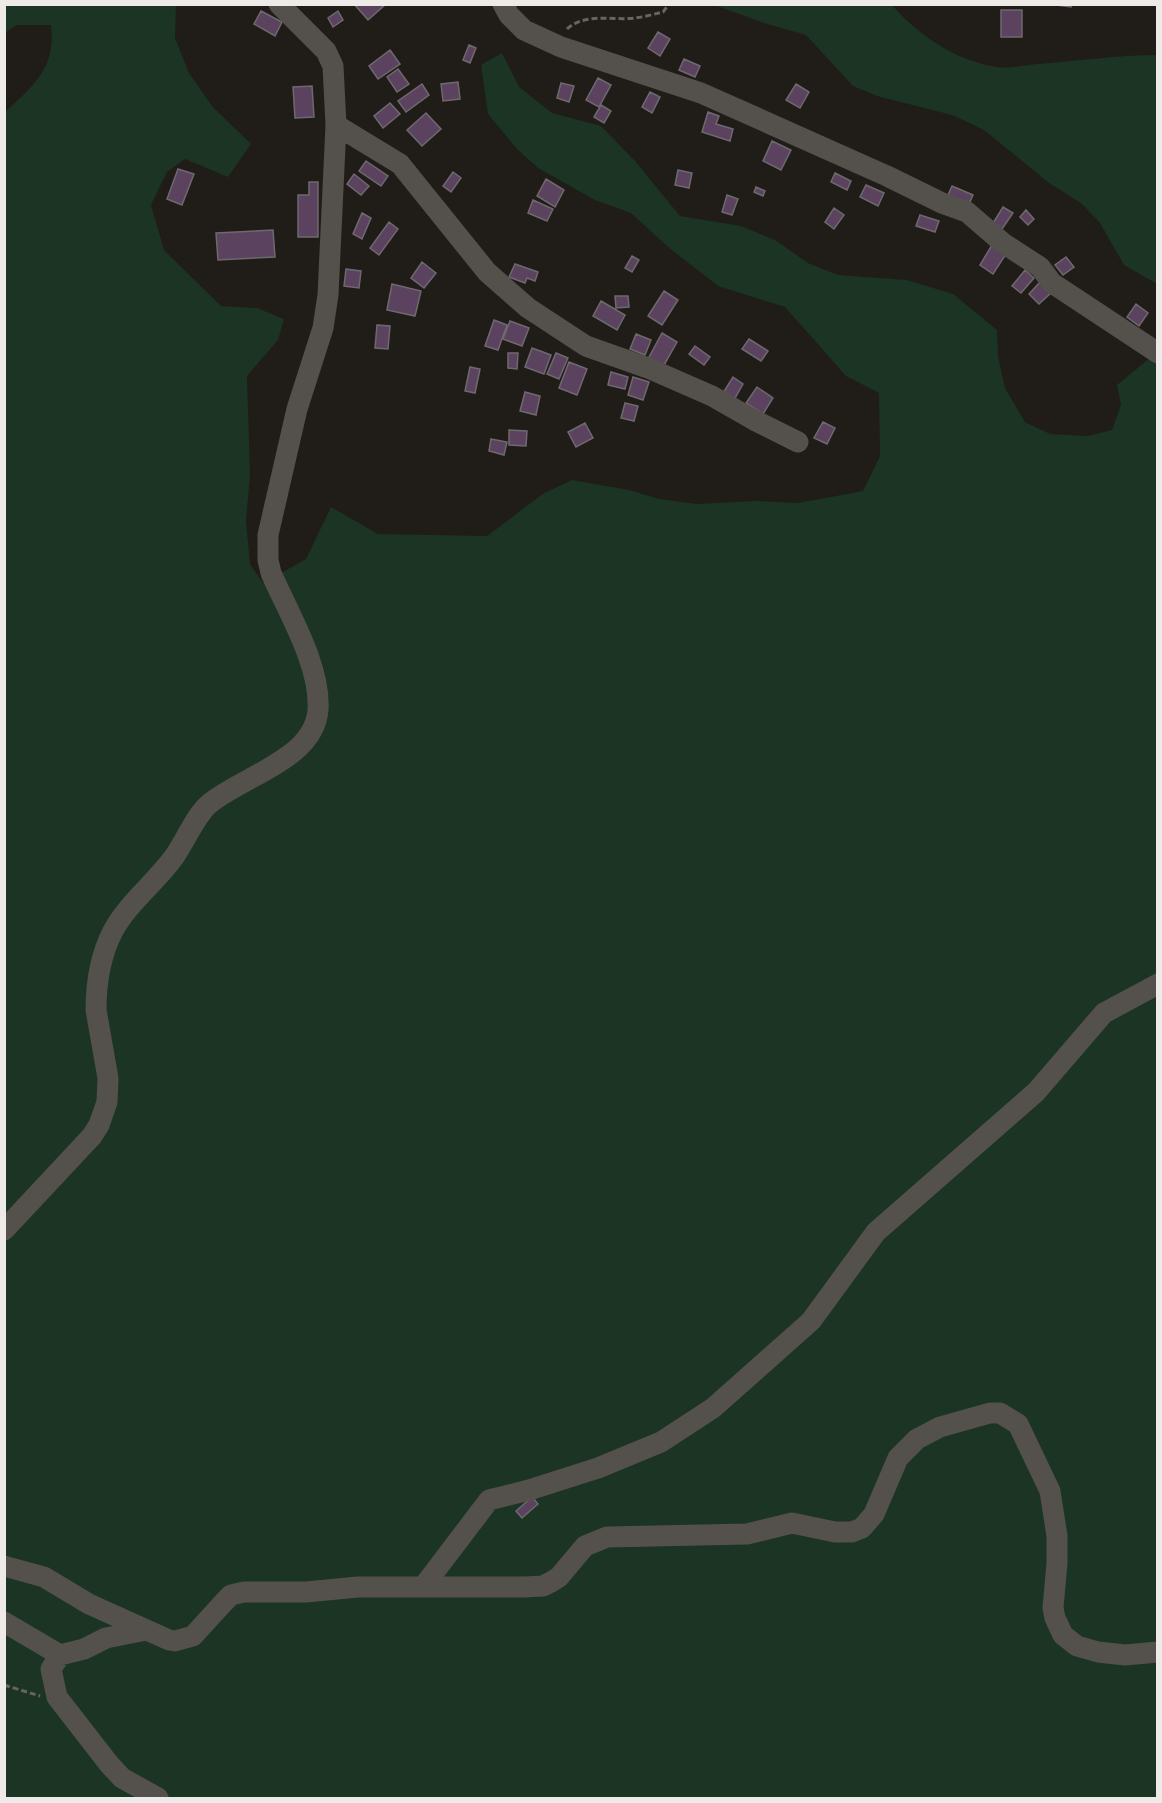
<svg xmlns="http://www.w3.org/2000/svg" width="1162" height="1803" viewBox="0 0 1162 1803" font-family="Rubik,sans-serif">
<rect width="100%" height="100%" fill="#201c17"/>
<path fill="#1b3423" d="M5,5H176L175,38L189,73L212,106L251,144L228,177L185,159L167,172L151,205L164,250L221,306L257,308L284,319L278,340L247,376L250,475L246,521L250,564L263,583L306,559L331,507L378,534L487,536L544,493L572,480L629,490L659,499L697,504L756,501L798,503L863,491L880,456L879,393L846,376L785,307L718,286L668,247L631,213L595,200L538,168L517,149L488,114L481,65L502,53L519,87L552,113L601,126L635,161L680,216L741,226L775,240L808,263L838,275L907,280L953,294L997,330L998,356L1005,388L1025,422L1050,434L1088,436L1112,430L1121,405L1117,385L1157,352V1798H5L4,113C34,85 56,68 51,25H17L5,33Z
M714,5H892C918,35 956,61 997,67C1010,69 1025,65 1038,64C1078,61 1117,55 1157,55V284L1124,265L1100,223L1081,203L1049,183L984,130L952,115L877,96L853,86L806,35L764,23Z"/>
<path fill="#5b4360" stroke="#6e696f" stroke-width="1.5" d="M354,4H386L368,20Z
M1048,4H1071V7Z
M1001,10H1022V37H1001Z
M261,11L282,22L275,36L254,24Z
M338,11L343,20L333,27L328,18Z
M658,32L670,39L660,56L648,48Z
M469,45L476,48L470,63L463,60Z
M390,50L400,64L378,79L369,66Z
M684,59L700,66L695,77L679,70Z
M398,69L409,84L397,92L387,77Z
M598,78L611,85L599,107L586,100Z
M458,82L460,99L443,101L441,84Z
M561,83L574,86L569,102L557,98Z
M422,84L429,95L406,112L398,101Z
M796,84L809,92L800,108L786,100Z
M312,86L314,117L295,118L293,87Z
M650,92L660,97L652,113L642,107Z
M390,103L400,114L383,128L374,116Z
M601,105L611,111L604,123L594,117Z
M708,112L719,116L716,124L733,129L730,141L702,132Z
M426,113L441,129L422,146L407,130Z
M772,141L791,150L781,170L763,161Z
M366,161L388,176L381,186L359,171Z
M178,169L194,174L182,205L167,199Z
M678,170L692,173L689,188L675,185Z
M453,172L461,178L451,192L443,186Z
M835,173L851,181L847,190L831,182Z
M354,174L369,186L361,195L347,184Z
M546,179L564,190L555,207L537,196Z
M309,182H318V237H298V195H309Z
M866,185L884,193L878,206L860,197Z
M952,186L973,195L969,204L948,195Z
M756,187L765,191L763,196L754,192Z
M727,195L738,199L732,215L722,212Z
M533,200L553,209L547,221L528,213Z
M1003,207L1013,213L1002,229L993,223Z
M834,208L844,215L834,229L825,222Z
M1026,210L1034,219L1028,225L1020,217Z
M362,213L371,218L362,239L353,234Z
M920,215L939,221L935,232L916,226Z
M389,222L398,229L379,255L370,248Z
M273,230L275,257L218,260L216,233Z
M992,245L1006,254L993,274L980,265Z
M632,256L639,260L632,272L625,268Z
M1066,257L1074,267L1063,275L1055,265Z
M422,262L436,273L424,288L411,278Z
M515,264L538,272L535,281L527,278L525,283L509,277Z
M346,269L361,271L359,288L344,286Z
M1025,270L1034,278L1021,293L1012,286Z
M1040,282L1051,293L1039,304L1029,294Z
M392,284L421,291L415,316L387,310Z
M664,291L678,300L662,325L648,316Z
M615,296H628L629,307L616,308Z
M601,301L625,315L617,330L593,316Z
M1136,304L1148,313L1139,326L1127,317Z
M494,320L507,325L498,350L485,346Z
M510,321L529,328L522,346L503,339Z
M377,325L390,326L388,349L375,348Z
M662,333L677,342L663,367L648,359Z
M636,334L651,340L645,355L630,349Z
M749,339L768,351L761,361L742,349Z
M695,346L710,357L704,365L689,354Z
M532,348L551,355L544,374L525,367Z
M508,353H518L517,369L508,368Z
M556,353L568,358L559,379L547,374Z
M569,362L587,369L577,395L559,388Z
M470,367L480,369L475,393L465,391Z
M611,372L628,377L625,389L608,385Z
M633,377L649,382L643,400L628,395Z
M733,377L743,384L734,400L723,393Z
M757,387L773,398L763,414L746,403Z
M525,392L540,396L536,415L520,411Z
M625,403L638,406L634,421L621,418Z
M823,422L835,428L827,444L814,438Z
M585,423L593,438L576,447L568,432Z
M509,430L527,431L526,446L509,445Z
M491,439L507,442L504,455L489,451Z
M532,1497L538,1504L522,1518L516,1511Z"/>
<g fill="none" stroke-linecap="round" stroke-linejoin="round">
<path stroke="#686460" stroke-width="3" stroke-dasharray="6 3" stroke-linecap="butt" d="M567,29C586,12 612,21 635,18C644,17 654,14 663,12L669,4
M4,1685L40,1696"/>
<path stroke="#54504b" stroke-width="21" d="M503,4L509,15L524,30L561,47L701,93L887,176L942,203L967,212L1003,243L1040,267L1052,283L1158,353
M336,125L400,164L487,272L528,308L586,346L648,368L712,396L754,420L798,442
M4,1230L92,1136L99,1125L107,1102L108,1078L96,1010C96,984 101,954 113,931C128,903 156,882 174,857C185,842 195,816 209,804C242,776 314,760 318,710C321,666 288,612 271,573L268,560V535L297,409L323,328L328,295L336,125L333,66L326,51L279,4
M4,1566L44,1577L89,1604L169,1640L175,1641L193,1636L224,1602L231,1595L244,1592H306L358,1587H525L543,1586L551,1582L559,1577L585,1546L607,1537L747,1534L792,1523L835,1532H852L862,1528L874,1514L898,1458L917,1439L940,1427L990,1413H1000L1018,1424L1050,1491L1057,1536V1563L1053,1608L1055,1618L1063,1635L1077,1646L1098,1652L1125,1655L1158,1652
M423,1587L489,1500L529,1490L598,1468L661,1442L713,1408L811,1321L876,1232L1036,1092L1104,1013L1158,984
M4,1622L60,1655L51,1669L57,1697L109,1764L122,1778L158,1798
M60,1655L84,1649L106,1638L146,1630"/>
</g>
<rect width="1162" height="1803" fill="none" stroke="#edeae7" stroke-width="12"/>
</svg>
